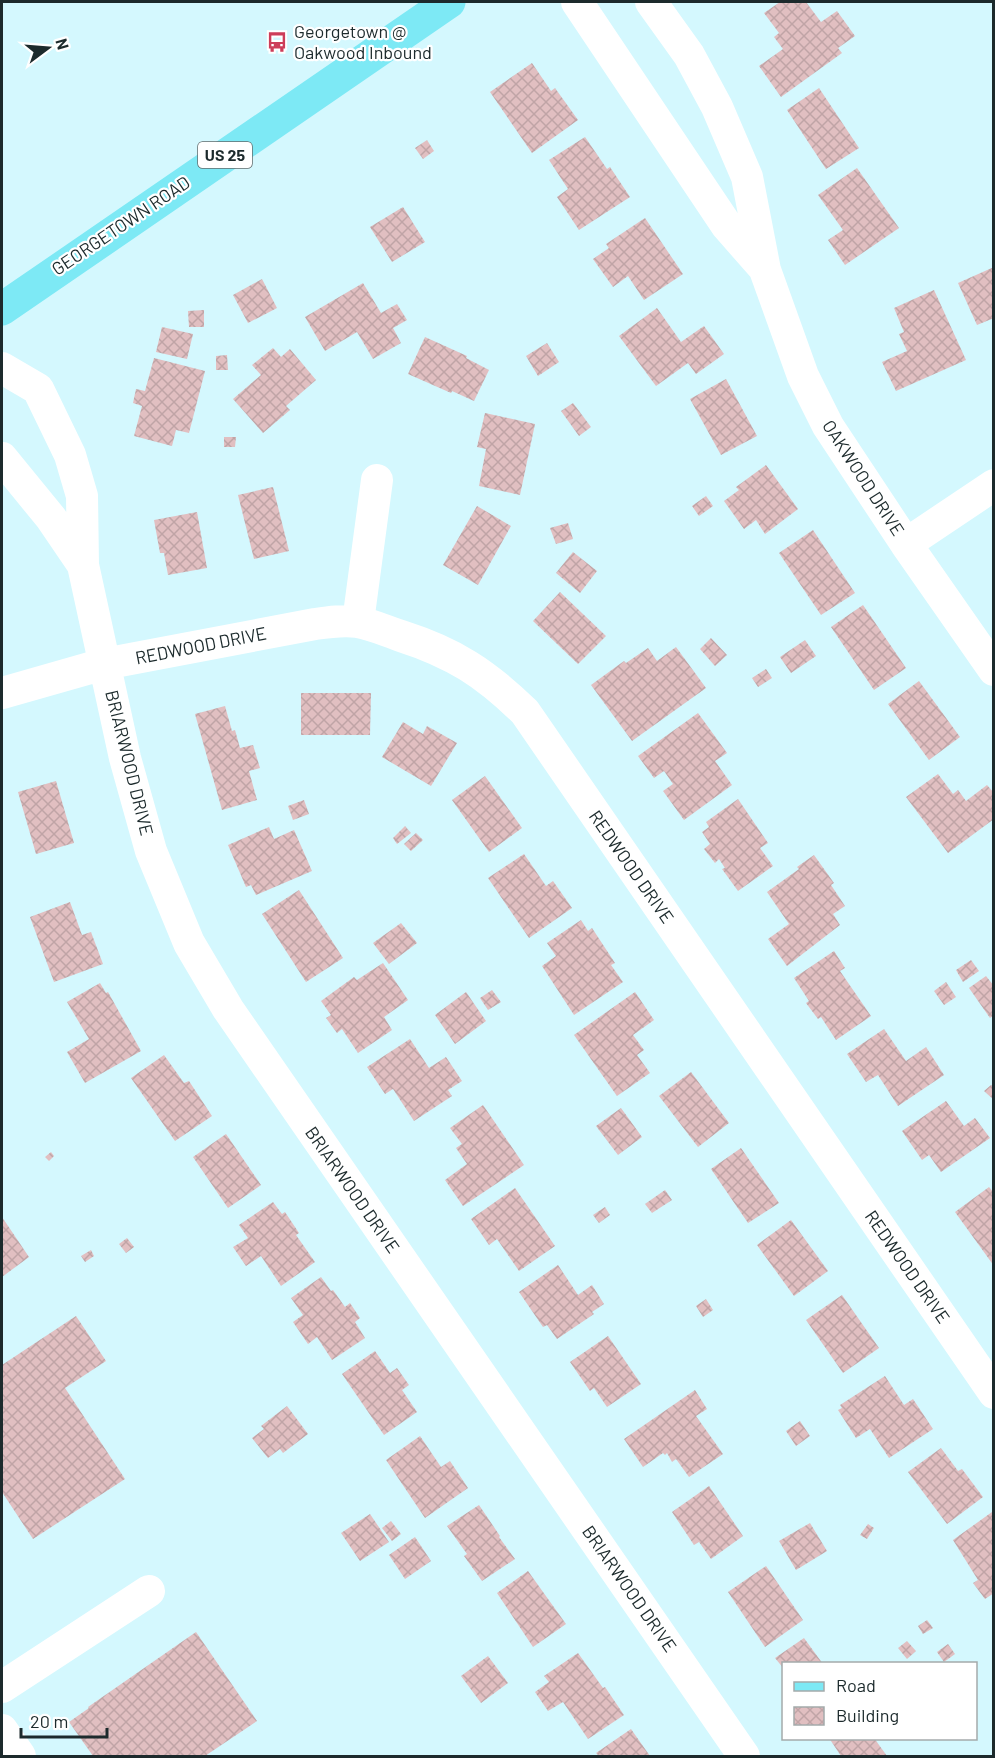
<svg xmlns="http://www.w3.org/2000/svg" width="995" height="1758" viewBox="0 0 995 1758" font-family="Barlow,sans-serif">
<defs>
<pattern id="building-cross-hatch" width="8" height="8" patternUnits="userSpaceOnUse" patternTransform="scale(1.5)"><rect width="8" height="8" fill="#e1bfc1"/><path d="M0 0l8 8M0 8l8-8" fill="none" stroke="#c0a4a6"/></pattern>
</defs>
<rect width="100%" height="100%" fill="#d4f8fe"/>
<path fill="url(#building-cross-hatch)" d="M780,2H806L821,22L837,11L855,36L838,48L842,53L781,97L759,66L783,49L774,37L779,33L764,13Z
M532,63L551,91L555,88L578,120L532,153L490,92Z
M819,88L859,148L826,169L787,110Z
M585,137L607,169L610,167L630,197L579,230L557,197L568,189L549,160Z
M427,140L434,151L423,159L415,148Z
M857,168L899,228L845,265L828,240L843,230L818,195Z
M403,207L425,242L392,262L370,227Z
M645,218L683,274L644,300L628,276L613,287L593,259L609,248L606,244Z
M994,267V318L977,325L958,283Z
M262,279L277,308L248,323L233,295Z
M363,283L381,313L397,304L407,320L393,328L401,343L373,359L357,332L325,351L305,317Z
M934,290L966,360L896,391L882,362L907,351L899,334L904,332L894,308Z
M657,308L681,342L704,326L724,354L696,374L688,363L656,386L619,336Z
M204,310V327H189L188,311Z
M162,327L193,334L187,359L156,352Z
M425,337L467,356L466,358L489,370L474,401L452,391L451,393L408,374Z
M547,343L559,362L538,376L526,356Z
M273,348L281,357L290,349L316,380L286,406L290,410L263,433L233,399L261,375L252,365Z
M227,355L228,370H216V356Z
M154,358L205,371L189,433L176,430L172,446L134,436L142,406L133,403L136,389L145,391Z
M726,379L757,436L721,455L690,399Z
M573,403L591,427L579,436L561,411Z
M485,413L535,424L520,495L479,486L486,449L477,447Z
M224,437H236L235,447H224Z
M766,465L798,509L765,534L756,520L744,529L724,501L739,490L736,487Z
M273,487L289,551L254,559L238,495Z
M706,496L713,506L699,516L692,506Z
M477,506L511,526L478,585L443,565Z
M197,512L207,568L168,575L164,553H160L154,520Z
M568,523L573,539L556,544L550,528Z
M813,530L855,593L821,615L779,553Z
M573,552L597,571L580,593L556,573Z
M560,592L606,636L578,664L533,621Z
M863,605L906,668L874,690L831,627Z
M711,638L727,655L715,666L700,649Z
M805,640L816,656L791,673L780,657Z
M676,647L706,688L632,741L591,685L624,661L626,663L648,648L657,661Z
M766,669L772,678L758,687L752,678Z
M919,681L960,737L929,760L888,704Z
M301,693H371L370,735H301Z
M225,706L232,731L235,730L240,748L253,745L260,768L249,771L257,800L222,810L195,714Z
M698,713L727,753L715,761L732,785L684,820L663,791L673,784L664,771L654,778L638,756Z
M403,722L423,734L427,726L457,743L431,786L382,757Z
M938,774L953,794L958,790L966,801L987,785L994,793V819L948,853L906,797Z
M485,776L522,828L489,852L452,800Z
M56,781L74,843L36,854L18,792Z
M738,799L768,843L760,848L773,866L738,891L722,869L725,868L719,859L715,863L704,849L710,844L702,832L709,827L706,822Z
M304,800L309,814L293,820L288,806Z
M405,826L411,833L397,844L393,838Z
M269,827L274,839L294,830L312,871L256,895L251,885L246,887L228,845Z
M416,833L423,840L411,851L404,844Z
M524,854L546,886L553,881L572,908L529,938L488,878Z
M814,855L834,883L831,885L845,906L833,914L840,925L787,966L768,939L789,924L767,892L799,869L797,867Z
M299,890L343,958L306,982L262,914Z
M70,902L82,935L91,932L103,964L54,982L30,917Z
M581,920L588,931L592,928L615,963L611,965L623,982L574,1015L542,966L556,956L547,943Z
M401,923L417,943L389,964L373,943Z
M834,951L845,968L840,971L871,1016L836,1040L821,1017L818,1019L806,1003L809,1001L794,978Z
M971,960L979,971L963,982L956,970Z
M383,963L408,1000L384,1017L392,1030L358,1053L342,1029L337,1033L326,1018L331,1015L321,1001L354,977L357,980Z
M986,976L994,986V1015L990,1018L969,988Z
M946,982L956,997L944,1005L934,991Z
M100,983L106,993L108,992L141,1051L85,1083L67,1052L89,1039L67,1002Z
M492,990L501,1002L488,1010L480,998Z
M466,992L486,1021L455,1044L435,1015Z
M635,992L654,1020L633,1035L644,1050L637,1055L650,1073L617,1096L574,1035Z
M884,1029L906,1061L926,1047L944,1075L898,1106L878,1075L866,1082L847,1054Z
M410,1039L429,1068L446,1057L462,1081L448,1090L452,1096L414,1121L393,1089L385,1094L367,1067Z
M164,1055L184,1083L189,1081L212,1116L175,1141L131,1078Z
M691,1072L729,1123L698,1147L659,1096Z
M991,1085L994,1087V1100L984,1091Z
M946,1101L964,1126L975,1118L990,1138L941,1172L929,1155L922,1160L902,1131Z
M483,1105L524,1165L463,1206L445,1180L467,1164L456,1148L462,1144L450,1128Z
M621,1108L642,1137L618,1155L596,1126Z
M226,1134L261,1185L228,1208L193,1157Z
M741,1148L779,1203L748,1223L711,1169Z
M51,1152L54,1156L49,1161L45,1157Z
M989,1187L994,1193V1266L955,1212Z
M515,1188L555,1246L519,1271L497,1239L489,1245L471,1219Z
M665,1190L672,1200L652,1213L645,1204Z
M273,1202L282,1214L285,1212L299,1233L296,1235L315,1262L281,1286L261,1256L246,1266L233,1247L248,1238L239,1225Z
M605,1207L610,1215L599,1223L593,1215Z
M2,1217L29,1257L2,1277Z
M791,1220L828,1271L794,1296L757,1245Z
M127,1238L134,1247L126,1253L119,1244Z
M91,1250L94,1256L85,1262L81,1256Z
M558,1265L578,1295L592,1285L604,1304L592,1312L594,1314L557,1339L547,1325L543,1327L519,1292Z
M321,1277L331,1291L333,1290L345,1307L350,1303L360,1318L355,1322L365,1338L332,1360L317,1337L308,1344L293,1322L303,1315L291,1298Z
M842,1295L879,1348L843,1373L806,1320Z
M706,1299L713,1310L703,1317L696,1306Z
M76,1316L106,1361L65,1388L125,1479L33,1539L2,1492V1365Z
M608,1336L641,1384L607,1407L594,1388L590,1391L570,1362Z
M375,1351L390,1373L397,1368L409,1385L402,1390L417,1412L384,1435L342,1374Z
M885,1376L904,1405L913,1399L933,1429L889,1458L870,1429L856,1438L838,1410L842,1408L840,1405Z
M695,1390L707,1409L696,1416L723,1454L689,1477L676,1459L672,1462L667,1453L665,1455L663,1453L643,1467L624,1439Z
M287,1406L308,1434L283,1453L280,1449L268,1458L252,1438L264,1429L261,1426Z
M800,1421L810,1436L796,1446L786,1431Z
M420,1436L441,1467L450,1461L468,1488L425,1518L386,1460Z
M941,1448L958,1471L962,1469L983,1497L947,1524L908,1472Z
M709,1486L743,1536L711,1559L699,1542L694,1545L672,1512Z
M479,1505L500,1536L499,1537L515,1559L482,1581L464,1556L467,1554L447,1526Z
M992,1512L994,1515V1593L985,1599L973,1583L978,1580L953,1540Z
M370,1514L389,1542L360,1561L341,1533Z
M391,1521L401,1534L392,1541L382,1528Z
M810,1523L827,1551L796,1570L779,1541Z
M868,1524L874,1528L867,1539L860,1535Z
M415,1537L431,1561L405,1579L389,1555Z
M766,1566L803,1620L765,1647L728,1592Z
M528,1571L566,1624L533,1647L497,1593Z
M927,1620L933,1628L923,1634L918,1626Z
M196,1632L257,1721L205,1756H93L69,1722L89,1708L88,1707Z
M804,1638L823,1664H784V1669L775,1658Z
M907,1641L916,1651L907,1659L898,1648Z
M948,1644L955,1654L944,1662L937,1652Z
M578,1653L603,1688L605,1687L624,1715L588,1739L563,1702L548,1711L535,1692L549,1682L544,1676Z
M488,1656L508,1683L481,1703L461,1676Z
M631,1729L650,1756H599L596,1753Z
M829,1738H874L887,1756H841Z"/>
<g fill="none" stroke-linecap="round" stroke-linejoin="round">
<path stroke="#fff" stroke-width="32" d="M577,2L727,226L763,267
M651,2L689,55L717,107L747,177L765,270L803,376L828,426L906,544L994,670
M2,368L38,389L70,455L82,496L83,565L125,758L151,851L189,943L228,1009L744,1756
M2,458L51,518L83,565
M906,544L994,485
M358,622L377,480
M2,693L104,664L315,624C329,622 343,620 357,622C371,624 386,631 401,636C454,653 485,673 525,712L994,1393
M2,1687L149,1591
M2,1730L20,1756"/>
<path stroke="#7de9f5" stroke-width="33" d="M2,309L449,2"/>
</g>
<defs>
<g id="bus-bare" transform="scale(1.62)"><path d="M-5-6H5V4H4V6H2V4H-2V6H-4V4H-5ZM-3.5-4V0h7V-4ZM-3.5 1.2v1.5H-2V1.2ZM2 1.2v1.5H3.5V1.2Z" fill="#cd3d59" stroke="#fff" stroke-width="2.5" paint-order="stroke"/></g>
</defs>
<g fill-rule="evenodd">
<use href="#bus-bare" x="277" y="42"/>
</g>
<g text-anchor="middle" stroke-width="4.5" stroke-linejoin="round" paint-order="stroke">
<rect fill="#fff" stroke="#606a6b" stroke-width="1.5" x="198" y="142" width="54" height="26" rx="4.5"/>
<g font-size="16" font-weight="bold" fill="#1c2a2c">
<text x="225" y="161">US 25</text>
</g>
<g font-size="18" fill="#1c2a2c" stroke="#fff" text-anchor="start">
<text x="294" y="38">Georgetown @<tspan x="294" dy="21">Oakwood Inbound</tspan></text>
</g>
<g font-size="18" fill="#1c2a2c" stroke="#fff">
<text transform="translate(121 226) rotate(-34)" y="6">GEORGETOWN ROAD</text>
<text transform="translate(863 478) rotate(57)" y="6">OAKWOOD DRIVE</text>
<text transform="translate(201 646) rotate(-11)" y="6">REDWOOD DRIVE</text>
<text transform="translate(129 763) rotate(76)" y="6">BRIARWOOD DRIVE</text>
<text transform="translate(631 867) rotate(55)" y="6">REDWOOD DRIVE</text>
<text transform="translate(352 1190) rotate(55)" y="6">BRIARWOOD DRIVE</text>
<text transform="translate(907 1267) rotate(55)" y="6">REDWOOD DRIVE</text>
<text transform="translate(629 1589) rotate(55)" y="6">BRIARWOOD DRIVE</text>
</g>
</g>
<rect width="995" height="1758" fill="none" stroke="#1c2a2c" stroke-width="6"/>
<rect x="782" y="1662" width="195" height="78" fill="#ffffff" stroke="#a4aaab" stroke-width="1.5"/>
<rect x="794" y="1682" width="30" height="9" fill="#7de9f5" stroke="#a4aaab" stroke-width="1.5"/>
<text x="836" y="1692" font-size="18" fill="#1c2a2c">Road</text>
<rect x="794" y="1707" width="30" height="18" fill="url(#building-cross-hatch)" stroke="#a4aaab" stroke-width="1.5"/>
<text x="836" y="1722" font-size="18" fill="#1c2a2c">Building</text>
<g transform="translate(48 48) rotate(74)" stroke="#ffffff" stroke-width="4.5" paint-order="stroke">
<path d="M0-4.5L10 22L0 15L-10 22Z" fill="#1c2a2c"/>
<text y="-9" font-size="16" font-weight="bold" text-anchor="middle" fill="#1c2a2c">N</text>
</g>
<path d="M21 1728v9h86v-9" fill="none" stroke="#1c2a2c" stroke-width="3"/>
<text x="30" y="1728" font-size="18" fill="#1c2a2c" stroke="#ffffff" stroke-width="4.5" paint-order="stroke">20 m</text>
</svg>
